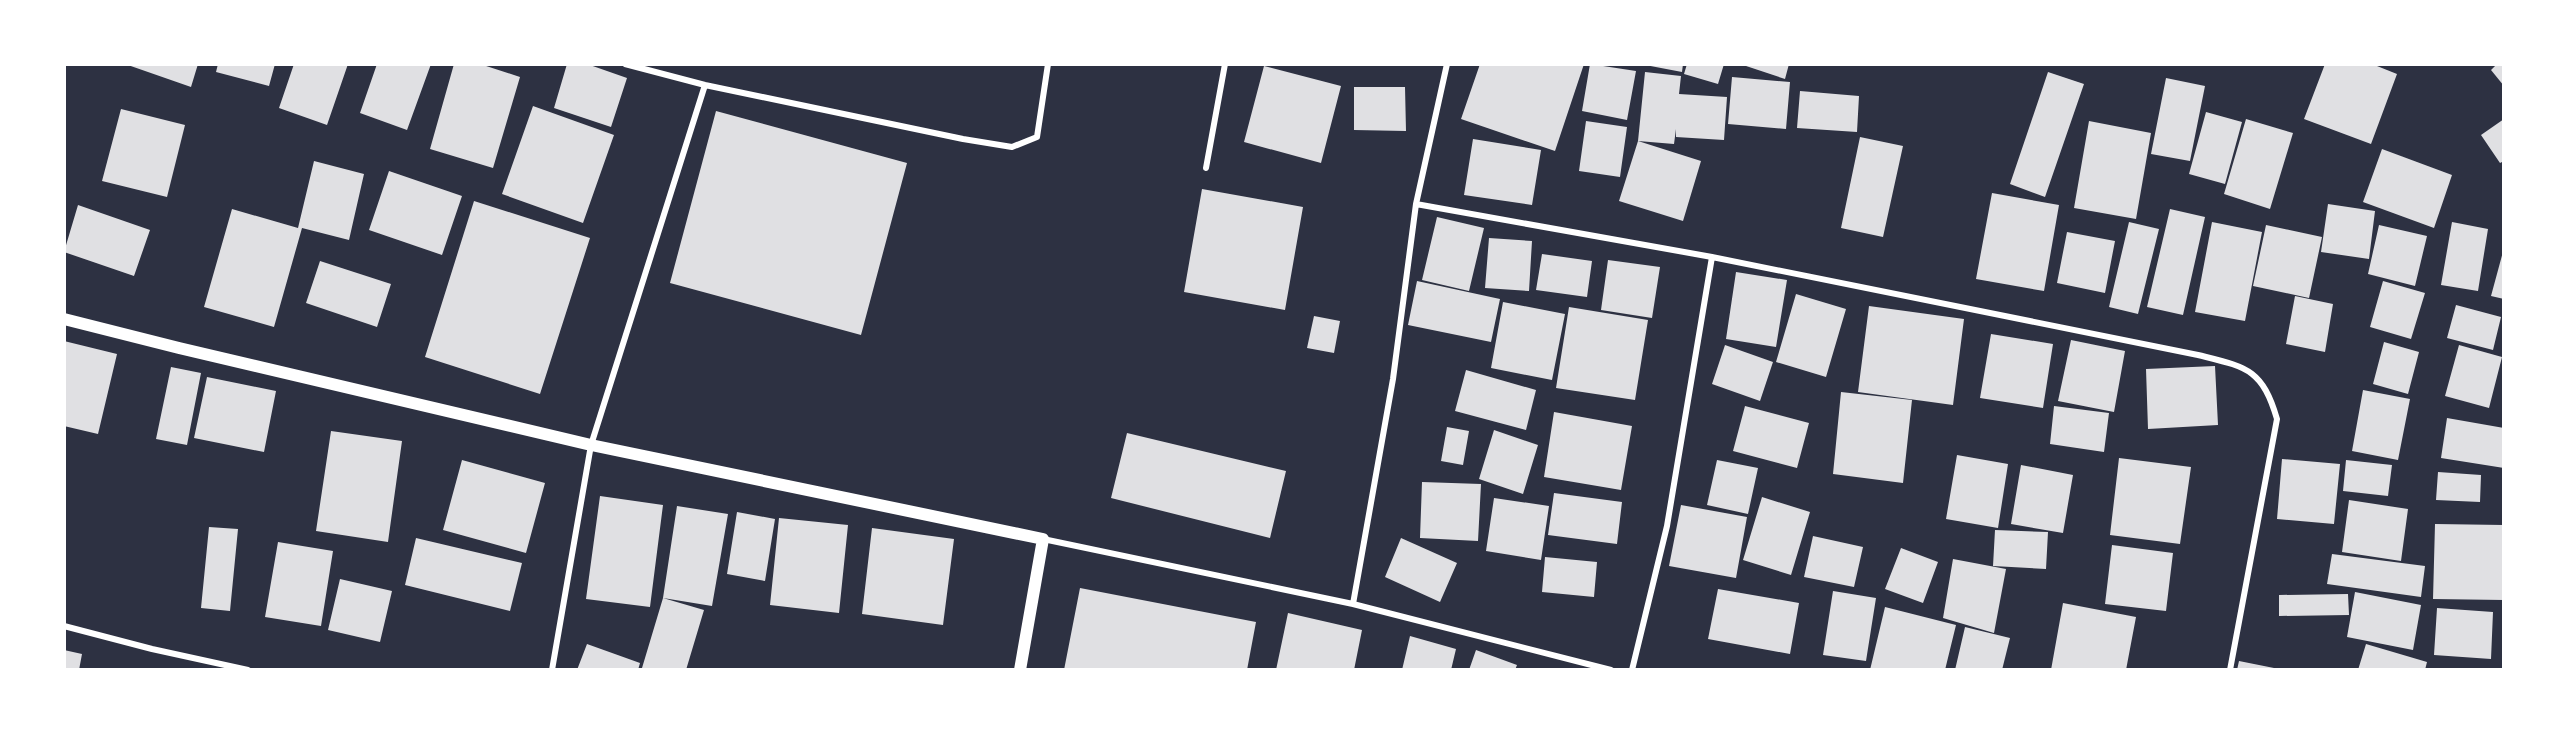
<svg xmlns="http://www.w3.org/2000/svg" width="2568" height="734" font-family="'Open Sans',sans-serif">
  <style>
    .building { fill: #e0e0e3 }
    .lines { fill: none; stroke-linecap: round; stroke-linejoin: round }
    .minor { stroke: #fff; stroke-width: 6 }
    .secondary { stroke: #fff; stroke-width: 12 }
  </style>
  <rect width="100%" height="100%" fill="#2d3142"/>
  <path class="building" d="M125 64H198L191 87Z
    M218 64H275L269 86 216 72Z
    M294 64H348L327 125 279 108Z
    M377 64H431L407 130 360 113Z
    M454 64H480L520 77 493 168 430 149Z
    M567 64H587L627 78 611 127 554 108Z
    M1480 64H1584L1555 151 1461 119Z
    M1590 64 1636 71 1627 120 1582 111Z
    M1640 64H1683L1682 72Z
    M1687 64H1724L1718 84 1684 74Z
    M1740 64H1789L1785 79Z
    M2325 64H2372L2397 74 2371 144 2304 119Z
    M2497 64H2504V86L2491 70Z
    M1264 66 1341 86 1321 163 1244 142Z
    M1645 72 1681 76 1679 94 1727 97 1724 140 1676 137V129L1674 144 1638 141Z
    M2048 72 2084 84 2045 197 2010 184Z
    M1732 77 1790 82 1786 129 1728 124Z
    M2166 78 2205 86 2190 161 2151 154Z
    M1354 87H1405L1406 131 1354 130Z
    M1800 91 1859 96 1857 132 1797 128Z
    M533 106 614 135 583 223 502 194Z
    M121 109 185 125 167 197 102 181Z
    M716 111 907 163 861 335 670 283Z
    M2206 112 2242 122 2225 184 2189 174Z
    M2246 119 2293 133 2270 209 2224 194Z
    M2504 119V161L2500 163 2481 135Z
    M1586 121 1627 127 1620 177 1579 171Z
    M2089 121 2151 133 2136 219 2074 208Z
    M1860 137 1903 146 1883 237 1841 228Z
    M1473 139 1541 150 1532 205 1464 195Z
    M1638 141 1701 161 1683 221 1619 201Z
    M2382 149 2452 175 2434 228 2363 202Z
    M314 161 364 174 349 240 302 228 274 327 204 307 232 209 298 228Z
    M389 171 462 196 442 255 369 230Z
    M1202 189 1303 207 1285 310 1184 292Z
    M1992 193 2059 205 2044 291 1976 279Z
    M474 201 590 238 540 394 425 357Z
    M2328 204 2375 211 2369 259 2321 252Z
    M78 205 150 230 134 276 64 252Z
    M2170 209 2205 217 2183 315 2147 307Z
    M1437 217 1484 228 1469 291 1422 280Z
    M2129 222 2159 229 2138 314 2109 307Z
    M2212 222 2262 232 2245 321 2195 312Z
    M2452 222 2488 229 2478 291 2441 285Z
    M2266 225 2322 237 2309 298 2253 286Z
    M2379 225 2427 236 2415 286 2368 274Z
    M2067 232 2115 241 2105 293 2057 283Z
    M1489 238 1532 241 1529 291 1485 288Z
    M2504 248V299L2491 296Z
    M1542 254 1592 261 1587 297 1536 290Z
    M1608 260 1660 267 1652 318 1601 310Z
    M320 261 391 284 377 327 306 303Z
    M1736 272 1787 280 1776 347 1726 339Z
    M1417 281 1500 299 1491 342 1408 325Z
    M2383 281 2425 293 2411 339 2370 327Z
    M1796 294 1846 309 1826 377 1776 362Z
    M2295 296 2333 304 2325 352 2286 344Z
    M1503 302 1565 314 1552 380 1491 368Z
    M2456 305 2501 317 2493 350 2447 338Z
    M1869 306 1964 319 1953 405 1858 392Z
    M1569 307 1648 320 1635 400 1556 388Z
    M1314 316 1340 321 1334 353 1307 348Z
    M1991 334 2053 344 2043 408 1980 398Z
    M2071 340 2125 351 2114 412 2058 401Z
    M64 341 117 354 98 434 64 426Z
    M2384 342 2419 352 2408 394 2373 384Z
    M1725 345 1773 362 1760 401 1712 384Z
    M2459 345 2502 357 2489 408 2445 396Z
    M2215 366 2218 425 2148 429 2146 369Z
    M171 367 201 373 187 445 156 439Z
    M1466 370 1536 390 1526 430 1455 411Z
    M207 377 276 391 264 452 194 438Z
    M2363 390 2410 399 2398 460 2352 451Z
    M1841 392 1912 400 1903 483 1833 474Z
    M1745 406 1809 423 1797 468 1733 451Z
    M2054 406 2109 413 2104 452 2050 444Z
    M1554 412 1632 426 1621 490 1544 477Z
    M2447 418 2504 428V468L2441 458Z
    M1447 427 1469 431 1463 465 1441 461Z
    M1494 430 1538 445 1523 494 1479 479Z
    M331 431 402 441 388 542 316 531Z
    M1127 433 1286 471 1270 538 1111 498Z
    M1957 455 2008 464 1998 528 1946 519Z
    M2119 458 2191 467 2180 544 2110 535Z
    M2282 459 2340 464 2334 524 2277 519Z
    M462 460 545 483 526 553 443 530Z
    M1717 460 1758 468 1748 514 1707 505Z
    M2346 460 2392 465 2388 496 2343 491Z
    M2021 465 2073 475 2063 533 2011 524Z
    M2438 472 2481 475 2480 502 2436 500Z
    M1422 482 1481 484 1478 541 1420 538Z
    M1554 493 1622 502 1617 544 1548 535Z
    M600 496 663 505 650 607 586 599Z
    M1762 497 1810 512 1791 575 1743 560Z
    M1494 498 1549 506 1541 560 1486 551Z
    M2349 500 2408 509 2401 561 2342 552Z
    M1681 505 1747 517 1736 578 1669 566Z
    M677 506 728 514 712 606 663 598Z
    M737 512 775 519 765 581 727 574Z
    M779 518 848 525 839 613 770 605Z
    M2435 524 2504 525V600L2433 599Z
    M209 527 238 529 230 611 201 608Z
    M872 528 954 539 943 625 862 614Z
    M1995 530 2048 532 2046 569 1993 566Z
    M1813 536 1863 547 1854 587 1804 577Z
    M416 538 522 563 510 611 405 585Z
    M1401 538 1457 563 1440 602 1385 577Z
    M278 542 333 551 321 626 265 617Z
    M2112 545 2173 553 2166 611 2105 604Z
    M1901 548 1938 562 1923 603 1885 589Z
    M2332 554 2425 566 2421 597 2327 584Z
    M1545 557 1597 562 1594 597 1542 592Z
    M1953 559 2006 569 1994 633 1943 618Z
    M340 579 392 591 380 642 328 630Z
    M1080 588 1256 622 1247 670H1064Z
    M1718 589 1799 603 1790 654 1708 639Z
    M1833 591 1876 598 1866 661 1823 655Z
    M2355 592 2421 605 2413 650 2347 637Z
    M2348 594 2349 615 2279 616V595Z
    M663 598 704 610 686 670 642 668Z
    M2063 603 2136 617 2126 670H2051Z
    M1885 607 1956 625 1945 670H1870Z
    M2437 608 2493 612 2491 659 2434 655Z
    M1288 613 1362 630 1354 670H1276Z
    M1965 627 2010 638 2002 670H1955Z
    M1410 636 1456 649 1451 670H1402Z
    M587 644 640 663 638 670H577Z
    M2366 644 2427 662 2425 670H2358Z
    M64 650 82 654 79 670H64Z
    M1476 650 1517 665 1515 670H1469Z
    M2239 661 2274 668V670H2237Z"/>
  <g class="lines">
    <path class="minor" d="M625 64 705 85 963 139 1012 147 1037 137 1048 64
      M1206 168 1225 64
      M1416 204 1447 64
      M1043 539 1353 604 1611 670
      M1353 604 1393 379 1416 204 1712 257 2198 355C2246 367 2262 368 2277 419L2230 670
      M64 626 152 649 248 670
      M552 670 591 445 705 85
      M1632 670 1667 526 1712 257"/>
    <path class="secondary" d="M64 319 179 348 591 445 1043 539 1020 670"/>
  </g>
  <rect width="2568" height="734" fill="none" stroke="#ffffff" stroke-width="132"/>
</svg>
